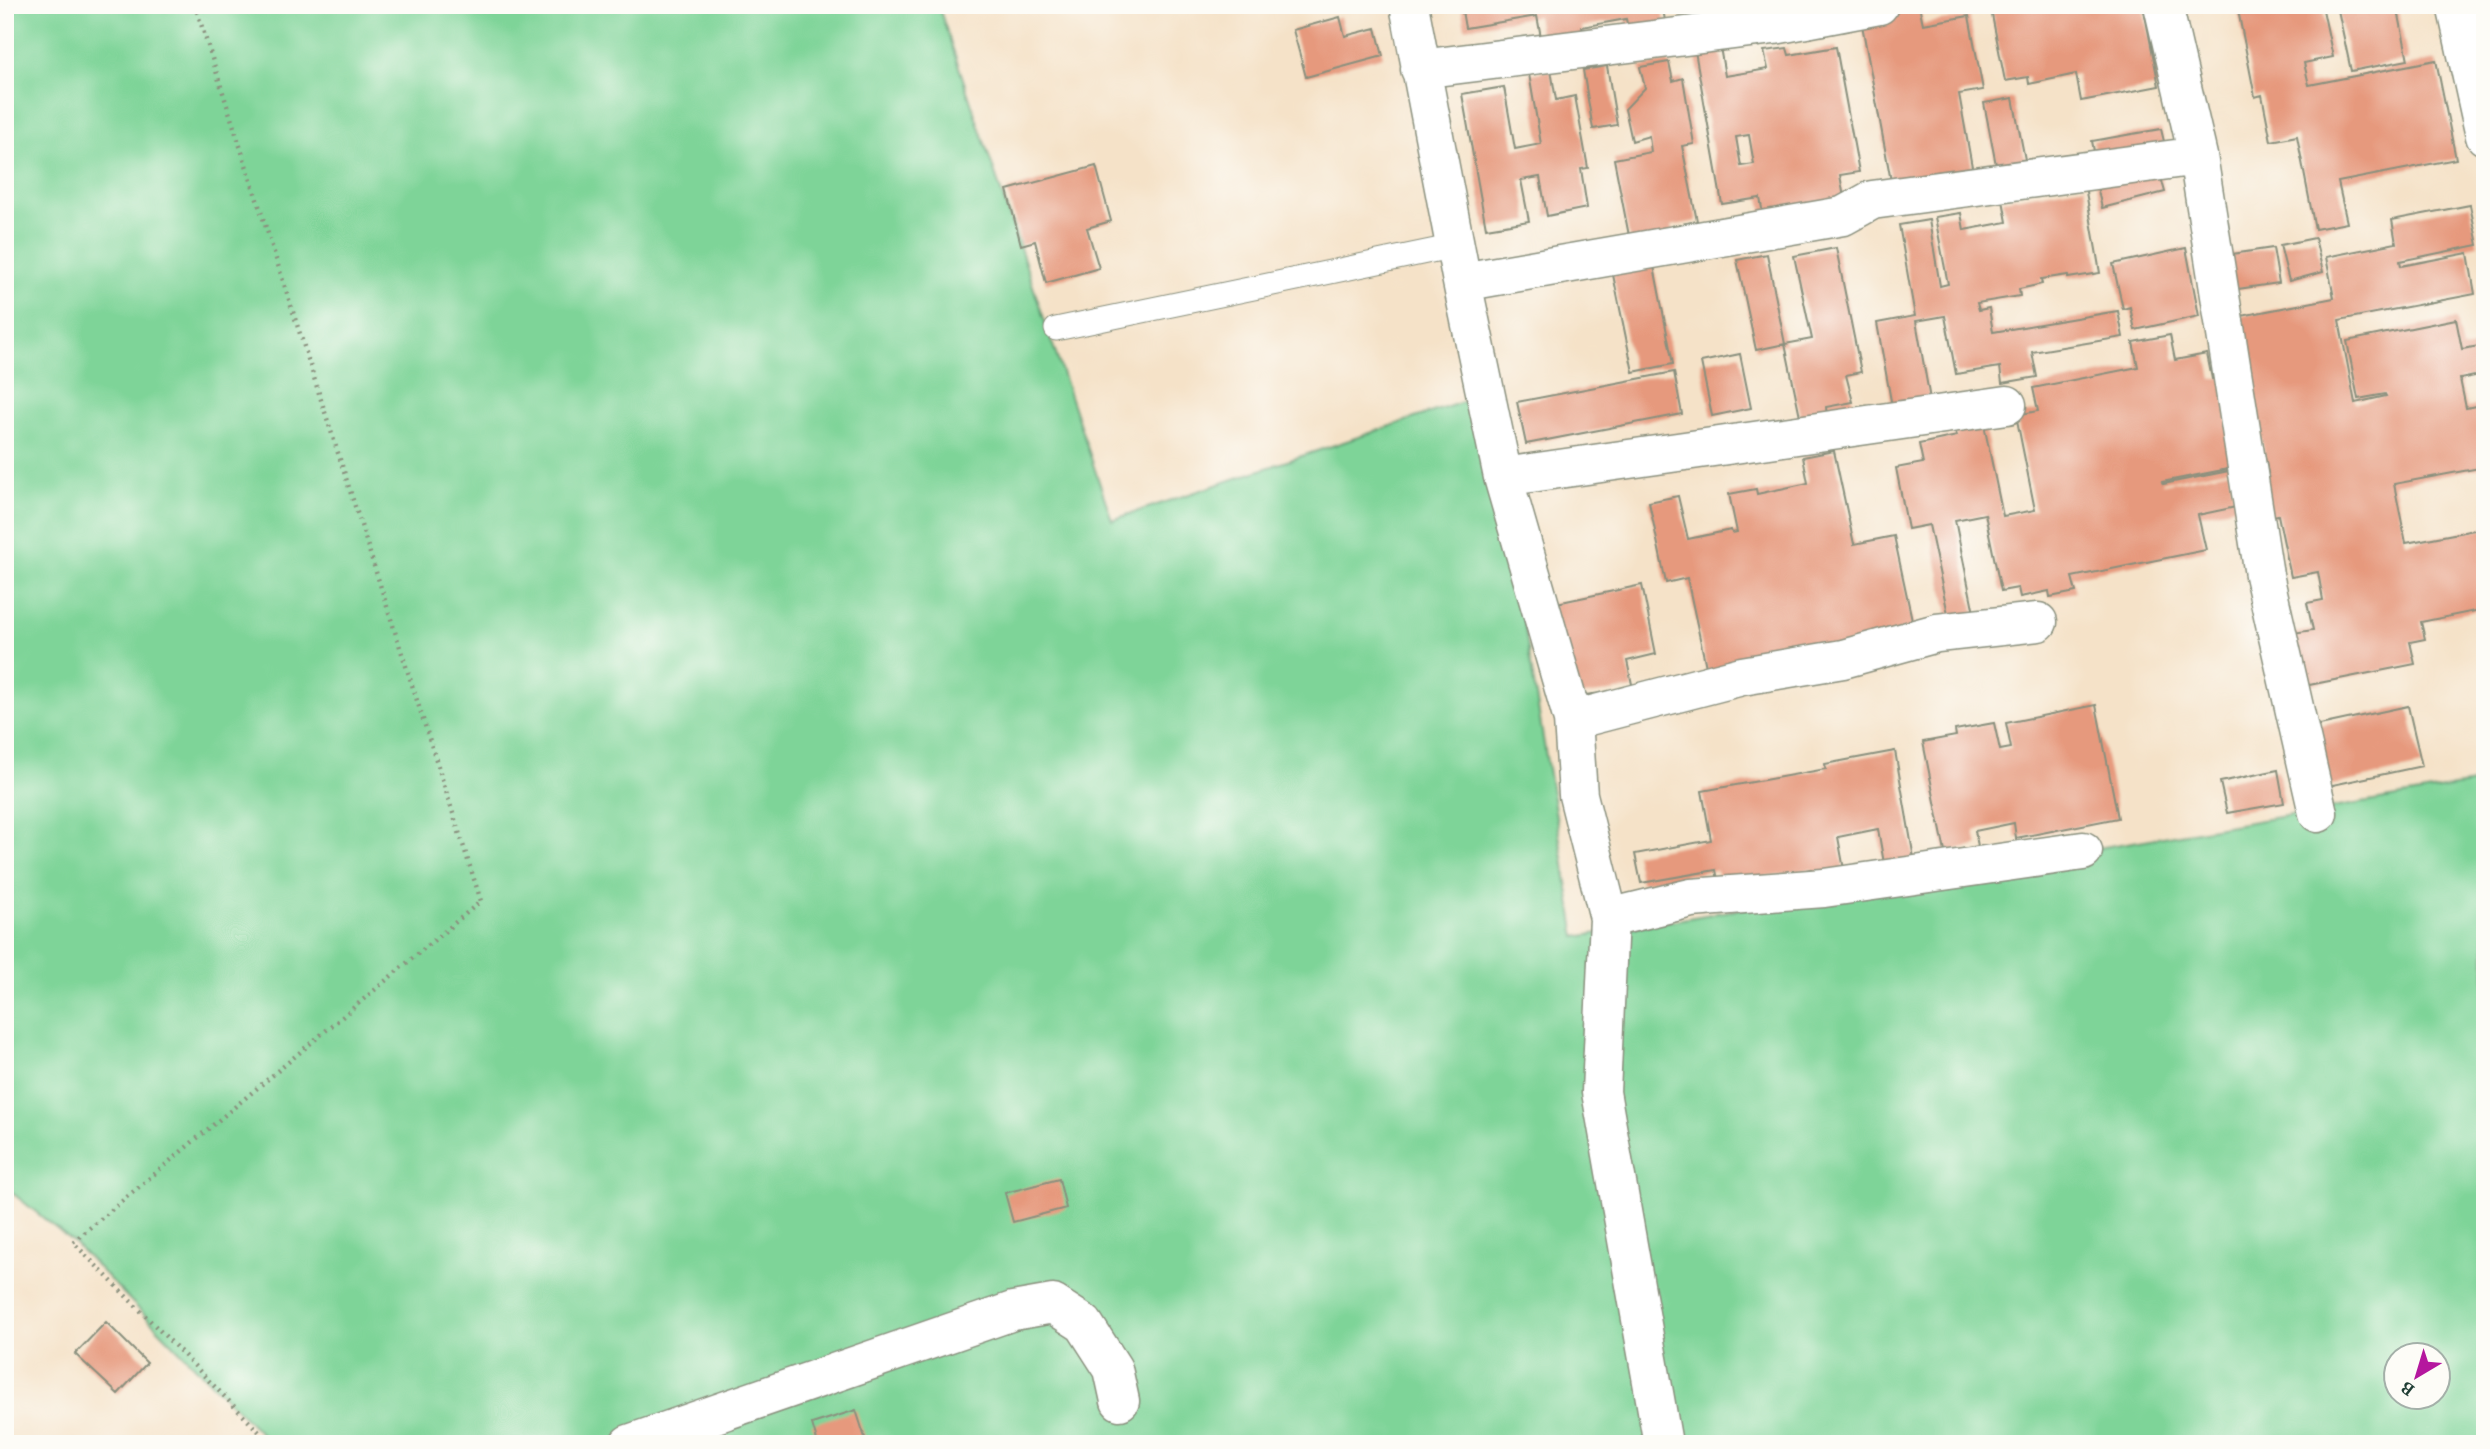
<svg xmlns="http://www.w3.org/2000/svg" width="2490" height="1449" font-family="'Gentium Book Plus',serif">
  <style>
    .green { fill: #7ed498; stroke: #4e8866; stroke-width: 2; fill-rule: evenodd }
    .building { fill: #e6997d; fill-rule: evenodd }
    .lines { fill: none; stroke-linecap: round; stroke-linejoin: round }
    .service-casing { stroke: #8a907e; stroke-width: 25 }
    .minor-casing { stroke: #8a907e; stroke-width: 41 }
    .path { stroke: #8a907e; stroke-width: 4.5; stroke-dasharray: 2 5; stroke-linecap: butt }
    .service { stroke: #fff; stroke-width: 23 }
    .minor { stroke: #fff; stroke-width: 38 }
  </style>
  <rect width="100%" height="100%" fill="#fdfcf7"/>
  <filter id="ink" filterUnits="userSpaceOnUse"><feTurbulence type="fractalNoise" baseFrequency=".0143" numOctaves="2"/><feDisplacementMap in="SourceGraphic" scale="14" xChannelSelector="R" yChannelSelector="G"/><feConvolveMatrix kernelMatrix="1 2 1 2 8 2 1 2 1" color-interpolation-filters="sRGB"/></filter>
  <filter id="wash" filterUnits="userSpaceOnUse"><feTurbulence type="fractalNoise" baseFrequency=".00686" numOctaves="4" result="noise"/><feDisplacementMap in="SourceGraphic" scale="28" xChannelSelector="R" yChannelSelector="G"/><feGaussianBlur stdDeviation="1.57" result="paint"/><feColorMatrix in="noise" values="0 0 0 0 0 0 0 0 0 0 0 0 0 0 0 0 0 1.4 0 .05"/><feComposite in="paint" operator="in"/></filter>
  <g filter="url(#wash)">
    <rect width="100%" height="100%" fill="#f5e2c8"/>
    <path class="green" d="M5 5H938L1112 520 1486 394 1576 937 2485 782V1444H271L73 1242 5 1187ZM2396 1354H2438V1396H2396Z"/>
    <g id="blocks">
      <path class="building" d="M1461 5H1662L1667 30 1630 37 1626 19 1582 27 1585 46 1544 53 1537 16 1465 28Z
        M1707 5H1828L1711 30Z
        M1911 5H1919L1923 24 1969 16 1983 90 1959 94 1974 178 1893 192 1860 14Z
        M1990 5H2143L2159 86 2081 101 2076 74 2029 84 2028 77 2005 81Z
        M2237 5H2322L2333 57 2304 63 2309 85 2436 60 2456 159 2338 182 2347 223 2315 229 2297 136 2271 141 2262 95 2255 97Z
        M2364 5H2397L2408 60 2351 71 2338 10Z
        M1340 17 1345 36 1376 28 1383 56 1306 77 1293 30Z
        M1720 47 1725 76 1768 69 1764 51 1787 48 1789 55 1836 47 1859 172 1840 175 1844 198 1763 214 1760 198 1722 204 1695 51ZM1749 135 1754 164 1741 166 1736 137Z
        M1669 62 1673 81 1683 78 1694 144 1682 146 1697 221 1672 226 1674 238 1631 246 1614 159 1651 152 1649 136 1632 141 1625 109 1645 88 1640 67Z
        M1607 66 1617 125 1593 129 1583 70Z
        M1551 70 1556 100 1575 96 1588 168 1581 169 1587 208 1547 216 1540 177 1521 180 1529 221 1486 228 1462 94 1504 87 1515 149 1541 144 1529 74Z
        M2013 98 2027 170 1998 175 1984 103Z
        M2161 129 2167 154 2097 166 2092 141Z
        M2157 163 2165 192 2102 208 2095 178Z
        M1096 166 1111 221 1087 228 1099 268 1046 283 1035 241 1021 245 1007 190Z
        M2085 186 2100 273 2068 278V275L2041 279 2042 284 2019 289 2020 296 1977 303 1979 310 1989 308 1993 332 2118 311 2123 337 2032 352 2037 377 2002 383 2000 367 1956 374 1945 316 1916 321 1931 405 1893 412 1877 323 1915 316 1899 225 1929 220 1940 286 1948 284 1935 217 1961 213 1964 230 2007 222 2003 200Z
        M2470 205 2478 245 2400 261 2401 266 2468 253 2475 294 2339 320 2355 403 2386 396 2385 394 2358 399 2347 341 2456 319 2462 349 2485 345V374L2460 379 2466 408 2485 404V467L2394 484 2406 543 2485 528V609L2421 622 2425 639 2410 642 2415 664 2304 686 2293 633 2313 630 2307 603 2323 600 2318 572 2291 577 2278 515 2269 517 2260 475 2268 473 2244 350 2231 318 2334 298 2326 257 2396 243 2392 220Z
        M2315 238 2323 272 2289 281 2280 245Z
        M1836 248 1861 372 1846 375 1853 402 1826 407 1827 416 1801 421 1785 344 1812 339 1794 256Z
        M2186 248 2199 316 2135 330 2130 307 2123 309 2113 264Z
        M2273 248 2279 283 2224 291 2218 256Z
        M1767 254 1785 344 1756 350 1737 260Z
        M1652 256 1673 364 1633 372 1611 265Z
        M2170 335 2175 360 2207 354 2212 379 2223 377 2233 468 2162 482 2163 484 2229 471 2236 507 2198 515 2206 550 2072 577 2076 592 2050 597 2049 591 2020 597 2018 588 2001 591 1985 514 1955 520 1975 618 1950 623 1929 525 1908 529 1896 468 1923 463 1919 444 1957 436 1954 426 1983 420 2003 516 2035 510 2016 415 2038 411 2033 388 2138 367 2133 342Z
        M1740 354 1751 408 1712 416 1701 362Z
        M1674 372 1682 414 1526 444 1517 402Z
        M1834 451 1854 544 1894 536 1914 629 1708 676 1687 578 1666 583 1649 502 1678 496 1688 539 1731 530 1732 533 1737 532 1729 494 1756 489 1757 494 1808 483 1803 457Z
        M1642 585 1656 654 1627 661 1633 689 1577 696 1552 604Z
        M2096 705 2118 818 2016 838 2014 823 1975 831 1978 846 1945 852 1923 742 1956 736 1955 730 1994 723 2000 750 2011 748 2006 723Z
        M2408 706 2422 766 2328 786 2315 726Z
        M1895 751 1915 864 1885 869 1878 829 1838 837 1845 875 1814 881 1812 869 1752 879 1720 890 1716 870 1641 883 1635 854 1711 840 1702 791 1826 769 1825 764Z
        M2278 770 2284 803 2227 813 2220 782Z
        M1059 1179 1066 1208 1013 1222 1005 1193Z
        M106 1322 147 1363 118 1394 75 1354Z
        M856 1410 867 1444H818L812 1424Z"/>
    </g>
  </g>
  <g filter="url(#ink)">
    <use href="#blocks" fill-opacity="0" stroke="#8a907e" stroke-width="2"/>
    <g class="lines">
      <g class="service-casing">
        <path id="service" d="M1056 329 1455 246"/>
      </g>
      <g class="minor-casing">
        <path id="minor" d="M1409 5 1462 282 1503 477 1573 720 1578 795 1609 918 1601 1092 1663 1444
          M2163 5 2198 156 2264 575 2318 813
          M2456 5 2485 136
          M1420 69 1774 25 1879 5
          M1462 282 1843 216 1872 200 2198 156
          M1503 477 2007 405
          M1573 720 1742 676 1843 659 1937 633 2038 622
          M1609 918 1691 898 1824 888 2083 851
          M629 1444 1013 1311 1053 1304 1084 1324 1113 1369 1120 1401"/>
      </g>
      <path class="path" d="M195 5 481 901 73 1242 271 1444"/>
      <use href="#service" class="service"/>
      <use href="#minor" class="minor"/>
    </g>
  </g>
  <rect width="2490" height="1449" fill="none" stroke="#fdfcf7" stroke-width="28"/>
  <g transform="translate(2417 1376) rotate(218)"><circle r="33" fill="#fdfcf7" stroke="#a4b0a9" stroke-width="2"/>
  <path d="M0-5L12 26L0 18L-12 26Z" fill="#b5179e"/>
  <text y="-10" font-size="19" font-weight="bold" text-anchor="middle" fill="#1f3d34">B</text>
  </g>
</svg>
